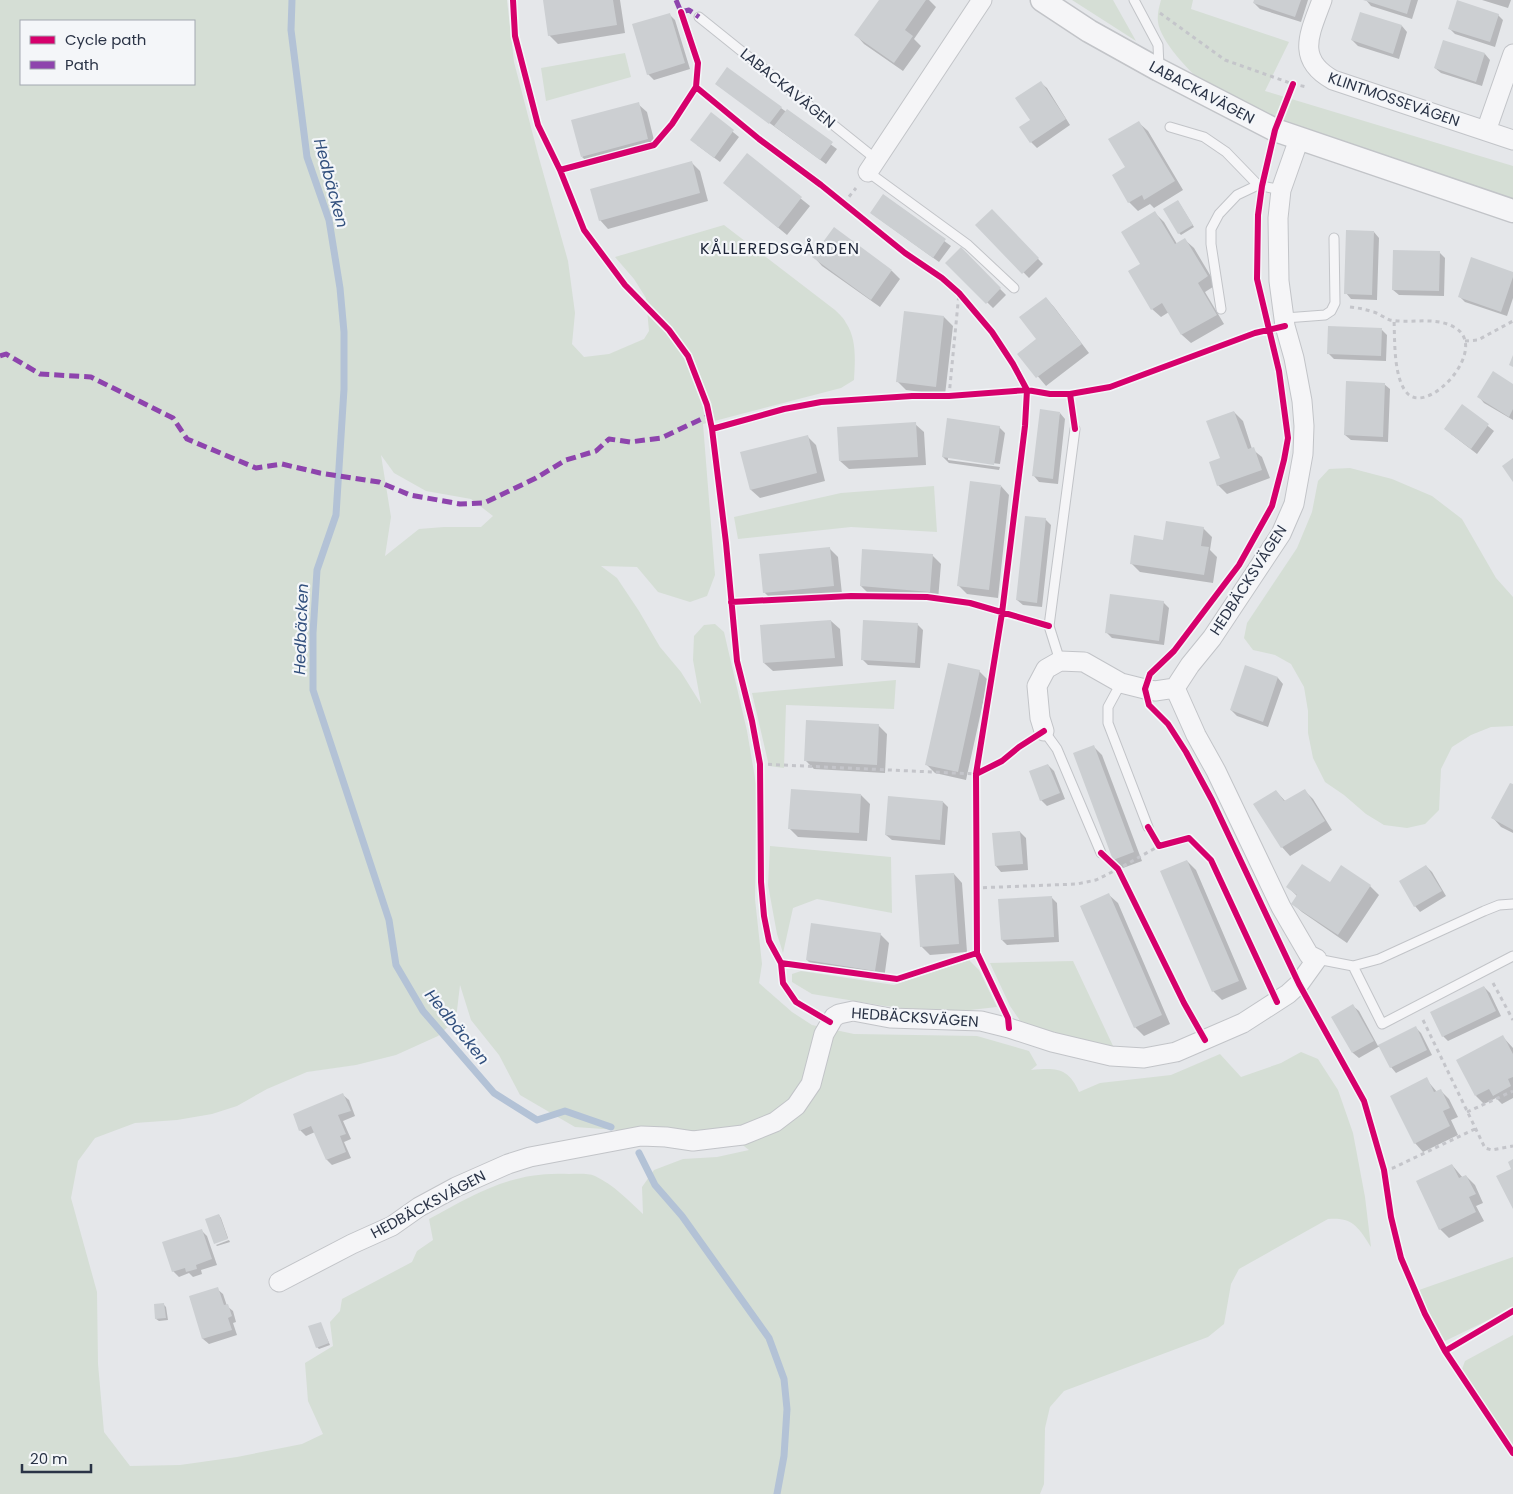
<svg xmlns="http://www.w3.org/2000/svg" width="1513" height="1494" font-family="Poppins,sans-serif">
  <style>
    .green { fill: #d5ded5; fill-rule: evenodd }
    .shadow { fill: #0003 }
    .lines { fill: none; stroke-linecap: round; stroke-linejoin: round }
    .stream { stroke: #b3c2d6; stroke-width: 7 }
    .building { fill: #cccfd2 }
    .service-casing { stroke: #c2c4c8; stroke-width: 11 }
    .minor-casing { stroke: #c2c4c8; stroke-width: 21 }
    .tertiary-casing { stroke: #c2c4c8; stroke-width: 25 }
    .path { stroke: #c4c5ca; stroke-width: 3; stroke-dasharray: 4 4; stroke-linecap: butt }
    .service { stroke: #f5f5f7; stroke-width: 9 }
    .minor { stroke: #f5f5f7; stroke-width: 19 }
    .tertiary { stroke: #f5f5f7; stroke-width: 22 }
    .quiet { stroke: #8e44ad; stroke-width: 5; stroke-dasharray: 10 5; stroke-linecap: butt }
    .cycleway-casing { stroke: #f4f6f9; stroke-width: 9 }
    .cycleway { stroke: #d6006c; stroke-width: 6 }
    .labels { text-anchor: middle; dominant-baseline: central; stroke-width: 4.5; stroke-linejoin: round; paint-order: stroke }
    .street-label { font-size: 15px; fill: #2a3346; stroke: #f4f6f9 }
    .water-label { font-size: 16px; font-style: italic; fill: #314f7d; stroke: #f4f6f9 }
    .neighbourhood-label { font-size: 16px; letter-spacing: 1px; fill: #1c2437; stroke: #f4f6f9 }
  </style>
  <rect width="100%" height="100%" fill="#e5e7ea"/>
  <path class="green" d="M0 0H507L514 62 539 158 568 261 575 313 572 344 584 357 609 354 644 339 649 331 646 298 634 279 615 257 724 225 835 310C839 314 844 318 846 323 857 339 855 361 854 380L841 388 703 424 715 575 707 596 690 602 658 592 637 567 601 566 617 578 639 611 660 647 681 672 701 704 693 660 694 636 704 625 715 624 724 632 747 731 756 784 755 899 762 964 759 983 792 1012 812 1025 854 1034 977 1036 1029 1051 1037 1065 1031 1070C1056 1068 1068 1067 1079 1092L1100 1083 1171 1075 1220 1054 1241 1077 1281 1063 1301 1052 1318 1059 1338 1090 1353 1133 1365 1197 1371 1247C1358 1227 1353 1217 1328 1219L1239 1269 1231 1284 1224 1324 1208 1337 1064 1391 1050 1407 1045 1428 1044 1484 1040 1494H0ZM21 21H194V84H21ZM381 455 394 473 426 491 471 499 493 516 481 527H444L419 529 385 556 391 517ZM460 985 471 1020 499 1055 520 1095 575 1127 647 1132 727 1133 749 1150 717 1157 683 1159 654 1170 642 1187 643 1214C628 1200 614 1185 595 1176 588 1173 577 1174 569 1174 512 1171 477 1193 429 1219L433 1240 417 1251 412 1262 342 1299 340 1311 330 1322 333 1346 305 1363 308 1401 323 1434 302 1444 237 1457 180 1465 130 1466 104 1432 98 1364 97 1292 71 1198 78 1161 95 1138 135 1123 177 1120 212 1114 237 1106 267 1089 307 1072 356 1065 396 1055 438 1036 456 1019Z
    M1072 0H1113L1136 41Z
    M1161 0H1193L1191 9 1289 42 1265 91 1513 166V207C1439 181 1364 157 1292 126 1262 113 1231 101 1203 82 1189 72 1160 40 1158 22 1157 15 1159 7 1161 0Z
    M625 53 631 77 546 101 541 68Z
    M1350 468 1392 479 1432 496 1462 519 1496 578 1513 597V726L1491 727 1471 735 1452 747 1441 769 1439 810 1425 824 1407 828 1384 825 1366 814 1344 795 1325 782 1313 758 1308 733V711L1304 687 1291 664 1275 655 1253 650 1244 638 1247 623 1297 548 1312 512 1318 481 1329 469Z
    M934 486 937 532 851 527 738 539 734 517 841 493Z
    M896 680 894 709 786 705 784 768 769 766 752 693Z
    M770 846 891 857 892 913 817 899 793 908 783 953 777 934 768 885Z
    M969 960 979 970 997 1007 944 1013 885 1006 812 994 792 982V974L801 971 894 985Z
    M1073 961 1114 1048 1087 1045 1021 1022 1010 1006 990 963Z
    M1513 1257V1308L1441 1343 1419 1290Z
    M1513 1335V1450L1468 1386 1461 1372 1465 1361Z"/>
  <path class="shadow" d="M544 0H620L625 33 558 44 549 35Z
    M880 0H929L936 7 914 39 921 46 903 71 864 44 856 35Z
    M1255 0H1308L1301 22 1260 9 1254 3Z
    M1366 0H1418L1412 19 1371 6Z
    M1482 0H1511L1508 8Z
    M669 14 675 20 690 69 654 80 648 74Z
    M1498 15 1503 20 1495 47 1455 34 1449 28Z
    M1402 26 1407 32 1399 59 1358 46 1352 40Z
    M1485 54 1490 60 1482 86 1441 73 1435 68Z
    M1041 83 1047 88 1070 125 1037 148 1031 142V120Z
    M716 84 781 108 837 149 826 164Z
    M638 104 647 112 656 148 591 165 582 157Z
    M711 114 739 137 720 162 697 145Z
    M1139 123 1148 131 1183 190 1154 208 1150 204 1138 211 1129 202 1127 168Z
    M747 155 810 206 787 235 724 183Z
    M691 162 700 171 708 201 608 229 600 220Z
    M883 196 951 246 939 262 871 213Z
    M1178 201 1194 227 1181 235 1179 233Z
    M992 211 1043 264 1029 278 977 225Z
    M1155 213 1164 222 1177 244 1185 240 1194 248 1216 285 1205 292 1224 324 1191 343 1182 335 1169 312 1161 317 1152 309 1142 265Z
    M1374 232 1379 238 1377 300 1351 299 1346 293Z
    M961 249 1006 295 993 308 947 263Z
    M1439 252 1445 258 1444 296 1399 295 1393 290Z
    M814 257 892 271 900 279 880 307 822 266Z
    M1513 273V298L1507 316 1465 302 1459 296Z
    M1046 298 1054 307 1089 353 1046 386 1019 354 1037 340Z
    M906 313 944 317 953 326 945 395 906 390 898 382Z
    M1382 330 1387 335 1386 361 1334 359 1328 353Z
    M1384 384 1390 389 1388 442 1351 440 1345 435Z
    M1513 385V420L1484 403 1479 397Z
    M1462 405 1494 431 1477 454 1451 434Z
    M1234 412 1243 421 1252 449 1262 457 1270 478 1227 494 1218 485 1221 459Z
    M1060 413 1065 419 1058 484 1039 482 1034 476Z
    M915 424 924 432 926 465 849 469 840 461Z
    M999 427 1005 433 1000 464 948 457V460L1000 467 999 470 949 463 943 457Z
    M807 436 816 445 825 481 760 498 751 490 742 453Z
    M1001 486 1009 495 998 598 967 594 959 586Z
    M1045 519 1051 525 1042 607 1023 605 1017 600Z
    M1203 528 1212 537 1210 550 1217 557 1213 583 1140 572 1131 563 1164 541Z
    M830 549 838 557 842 594 773 601 764 592Z
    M932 555 941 564 938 600 870 595 861 586Z
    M1163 602 1169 608 1164 645 1112 638 1107 633Z
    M831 621 840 629 843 666 773 671 764 663Z
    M917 624 923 630 920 668 868 665 862 659Z
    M1246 667 1278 678 1283 684 1268 727 1237 716 1231 710Z
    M979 671 988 680 966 780 935 773 927 765Z
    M878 725 887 734 885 773 814 769 805 760Z
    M1093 746 1102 755 1142 861 1123 868 1114 859Z
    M1048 765 1054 771 1065 799 1047 806 1041 800Z
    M1513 786V833L1501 827 1493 818Z
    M1304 790 1313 799 1332 830 1290 856 1282 847 1276 791 1286 802Z
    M861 795 870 804 867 841 798 837 789 828Z
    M943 802 948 807 945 845 892 840 886 835Z
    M1020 832 1026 838 1028 870 1001 872 996 866Z
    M1187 861 1196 870 1247 989 1222 1000 1213 991Z
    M1426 866 1432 872 1446 896 1420 912 1415 906Z
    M1342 867 1370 886 1379 895 1347 943 1302 912 1293 904 1298 897 1288 887 1330 884Z
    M954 874 962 883 967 952 930 955 921 946Z
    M1109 895 1118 903 1170 1024 1144 1036 1135 1027Z
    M1052 898 1057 903 1059 942 1007 945 1002 940Z
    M880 934 889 943 884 979 816 969 807 960Z
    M1484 987 1490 993 1501 1016 1448 1041 1443 1036Z
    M1353 1006 1359 1011 1378 1046 1416 1028 1421 1033 1432 1055 1396 1073 1391 1067 1380 1046 1359 1058 1353 1053 1333 1017Z
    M1503 1037 1513 1048V1098L1502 1104 1496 1098 1484 1104 1476 1096Z
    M1426 1079 1437 1092 1440 1090 1449 1099 1458 1117 1451 1120 1458 1135 1423 1152 1415 1143Z
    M343 1095 349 1100 355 1116 343 1121 351 1139 344 1142 351 1158 332 1165 327 1160 315 1132 306 1136 300 1130Z
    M1452 1165 1463 1178 1466 1176 1475 1185 1483 1203 1476 1206 1484 1221 1449 1238 1440 1229 1417 1182Z
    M219 1215 221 1218 228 1238 214 1243Z
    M201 1230 207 1236 217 1265 201 1270 202 1274 193 1277 189 1273 179 1277 173 1271Z
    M229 1240 230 1242 217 1246 216 1245Z
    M217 1289 223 1294 227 1306 233 1311 236 1322 233 1323 237 1335 209 1344 203 1339 190 1297Z
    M164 1305 166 1307 168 1320 159 1321 156 1319Z
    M320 1323 330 1345 319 1349 317 1347Z"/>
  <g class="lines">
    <path class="stream" d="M292 0 291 30 307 157 329 220 340 288 344 332V389L336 515 317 570 313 633V690L389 920 396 965 423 1011 494 1093 537 1120 565 1111 611 1127
      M639 1153 655 1185 682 1216 769 1338 784 1379 787 1409 784 1456 777 1494"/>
  </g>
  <path class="building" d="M543 0H613L617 25 548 36Z
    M879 0H926L905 30 913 36 894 63 854 35Z
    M1254 0H1301L1295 17 1253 3Z
    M1363 0H1411L1407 14Z
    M1457 0 1499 14 1490 42 1448 29Z
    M1360 12 1402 25 1393 54 1351 40Z
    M670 13 685 63 647 75 632 24Z
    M1443 40 1485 53 1476 82 1434 68Z
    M727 67 782 107 769 124 715 84Z
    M1041 81 1066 119 1030 143 1019 127 1030 120 1015 98Z
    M639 102 648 139 581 157 571 120Z
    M787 109 833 142 820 160 774 126Z
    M711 112 734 130 714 158 690 140Z
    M1139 121 1175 181 1144 200 1142 195 1128 203 1112 175 1125 167 1108 139Z
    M747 153 802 197 778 228 723 183Z
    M692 161 700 193 599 221 590 189Z
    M883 194 946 239 933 258 870 213Z
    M1178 200 1193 225 1178 234 1163 209Z
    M992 209 1039 258 1022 274 975 225Z
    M1155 211 1175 244 1185 238 1208 276 1198 283 1217 315 1181 335 1162 303 1151 310 1128 271 1140 264 1121 232Z
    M834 227 892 270 871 300 812 257Z
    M1346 230 1374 231 1372 295 1344 294Z
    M961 247 1001 288 986 304 945 263Z
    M1393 250 1440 251 1439 291 1392 290Z
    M1471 257 1513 272V277L1501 312 1458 297Z
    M1046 297 1082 344 1036 378 1017 354 1036 339 1019 317Z
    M904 311 944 316 936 387 896 382Z
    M1328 326 1382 328 1381 356 1327 354Z
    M1513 355V367L1509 365Z
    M1493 371 1513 384V409L1509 417 1477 397Z
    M1346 381 1385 383 1383 437 1344 435Z
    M1462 404 1489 424 1471 449 1444 429Z
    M1040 409 1060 412 1053 479 1032 476Z
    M1234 411 1248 449 1254 447 1262 470 1217 486 1209 462 1220 458 1206 421Z
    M947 418 1000 426 994 465 942 457Z
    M916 422 918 457 839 461 837 427Z
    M808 435 817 473 750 490 740 452Z
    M1513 458V482L1502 466Z
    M970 481 1001 485 989 590 957 586Z
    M1025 516 1046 518 1037 603 1016 600Z
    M1166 521 1204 527 1201 546 1209 547 1204 575 1130 564 1134 535 1163 540Z
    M830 547 834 586 763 593 759 554Z
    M862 549 933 554 930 592 860 586Z
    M1110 594 1164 601 1159 641 1105 633Z
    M831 620 835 658 763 663 760 625Z
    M863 620 918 623 915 663 861 660Z
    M948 663 980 670 958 772 925 765Z
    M1245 665 1278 677 1263 722 1230 710Z
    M806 720 879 724 877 765 804 761Z
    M1094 745 1134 852 1113 860 1073 753Z
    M1048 764 1060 793 1040 801 1029 771Z
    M1510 783 1513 784V830L1491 818Z
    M791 789 861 794 859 833 788 829Z
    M1305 789 1325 821 1281 848 1253 804 1276 790 1284 801Z
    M888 796 943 801 940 840 885 835Z
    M1020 831 1023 864 995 866 992 833Z
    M1187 860 1239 981 1212 992 1160 871Z
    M1302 864 1330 882 1341 865 1371 885 1338 935 1291 904 1297 895 1286 887Z
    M1426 865 1442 891 1414 907 1399 881Z
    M954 873 959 944 920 947 915 875Z
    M1109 893 1162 1015 1134 1028 1080 906Z
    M1052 896 1054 937 1001 940 998 899Z
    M811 923 881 933 875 971 806 960Z
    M1484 986 1496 1011 1442 1037 1430 1012Z
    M1353 1004 1374 1041 1352 1053 1331 1017Z
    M1416 1026 1427 1050 1390 1068 1378 1045Z
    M1503 1035 1513 1054V1077L1508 1079 1511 1086 1493 1096 1489 1089 1475 1096 1456 1060Z
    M1427 1077 1434 1092 1441 1089 1450 1108 1443 1111 1450 1126 1414 1144 1390 1096Z
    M343 1093 351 1111 338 1115 346 1134 340 1136 346 1152 326 1160 311 1126 299 1131 293 1114Z
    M1513 1159V1209L1496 1176 1511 1169 1508 1162Z
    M1452 1164 1459 1178 1466 1175 1476 1194 1469 1197 1476 1212 1439 1230 1416 1181Z
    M219 1214 228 1239 214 1244 205 1219Z
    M202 1229 212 1259 196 1265 197 1269 186 1272 185 1268 172 1272 162 1242Z
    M218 1287 224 1305 228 1304 232 1316 228 1318 232 1330 202 1339 189 1296Z
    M164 1303 166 1318 155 1319 154 1304Z
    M321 1322 329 1343 316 1348 308 1326Z"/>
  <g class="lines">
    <g class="service-casing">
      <path id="service" d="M1134 0 1158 45 1159 67
        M699 17 877 160
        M1170 127 1204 137 1226 152 1258 185
        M868 172 968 245 1014 288
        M1221 309 1211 244V229L1219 214 1237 195 1258 185 1281 190
        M1285 318 1325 315 1331 311 1335 303 1334 238
        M1060 661 1049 626 1075 429
        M1121 683 1108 707V723L1148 827
        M1044 731 1057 749 1101 853
        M1317 959 1353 966 1379 959 1484 911 1499 905 1513 904
        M1353 966 1382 1024 1513 956"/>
    </g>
    <g class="minor-casing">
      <path id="minor" d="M1322 0C1310 33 1295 59 1333 80L1513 140
        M1486 131 1513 54
        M868 172 982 0
        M1044 731 1040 718 1037 686 1046 669 1060 661 1084 662 1121 683 1145 689 1155 691 1175 688
        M279 1282 352 1244 392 1226 419 1207 456 1187 508 1164 530 1157 641 1136 666 1137 693 1141 743 1135 775 1122 796 1106 811 1084 824 1034 834 1017 839 1014 853 1011 890 1018 981 1021 1009 1028 1052 1042 1111 1056 1144 1058 1176 1052 1243 1023 1288 994 1299 984 1317 959 1309 955 1281 907 1216 771 1196 735 1175 688 1190 665 1212 638 1281 534 1294 504 1303 454 1304 426 1302 401 1294 358 1285 326 1279 281 1278 218 1281 190 1299 139"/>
    </g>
    <g class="tertiary-casing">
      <path id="tertiary" d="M1042 0 1089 31 1159 70 1275 130 1513 211"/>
    </g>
    <path class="path" d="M1160 13 1225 60 1293 84 1307 87
      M844 203 856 188
      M1350 307C1358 308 1365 309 1373 312 1379 313 1384 318 1390 320 1411 324 1434 316 1454 327 1491 347 1430 415 1408 394 1393 379 1395 340 1394 320
      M1465 341 1478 340 1513 321
      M949 396 959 293
      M760 764 976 774
      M975 888 1077 884 1096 880 1118 869 1159 846
      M1493 983 1513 1020
      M1423 1020 1485 1148 1492 1150 1513 1146
      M1467 1112 1513 1091
      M1384 1170 1393 1168 1475 1129"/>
    <use href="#service" class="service"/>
    <use href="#minor" class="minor"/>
    <use href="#tertiary" class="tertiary"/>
    <path class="quiet" d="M676 0 681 12 689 10 699 17
      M0 356 6 354 40 374 91 377 173 418 187 439 256 468 282 464 320 473 379 482 410 495 460 504 484 503 536 478 566 460 596 451 609 439 630 442 661 438 710 415"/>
    <g class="cycleway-casing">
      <path id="cycleway" d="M513 0 515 36 538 125 560 170 584 230 625 285 669 330 688 356 707 405 712 429 726 543 737 661 752 721 760 764 761 882 764 916 769 941 781 963 783 983 796 1002 830 1022
        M1293 84 1275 130 1262 186 1258 215 1257 279 1279 371 1288 438 1284 460 1272 506 1239 565 1174 651 1150 674 1145 689 1149 705 1168 724 1186 752 1212 800 1299 984 1364 1101 1384 1170 1391 1217 1401 1258 1425 1314 1445 1351 1513 1453
        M696 87 759 139 821 185 905 253 942 278 959 293 992 332 1013 364 1027 390 1025 426 1002 613 976 774 977 953 1008 1018 1009 1028
        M560 170 654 145 672 124 696 87 698 63 681 12
        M1070 394 1110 387 1255 333 1285 326
        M712 429 784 409 821 402 912 396H949L1027 390 1050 394H1070L1075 429
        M731 602 851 596 927 597 970 603 1049 626
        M976 774 1002 761 1019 747 1044 731
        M1148 827 1159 846 1189 838 1211 860 1277 1002
        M1101 853 1118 869 1184 1003 1205 1040
        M781 963 897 979 977 953
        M1445 1351 1513 1311"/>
    </g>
    <use href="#cycleway" class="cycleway"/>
  </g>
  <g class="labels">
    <g class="street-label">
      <text transform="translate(788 88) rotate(39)">LABACKAVÄGEN</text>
      <text transform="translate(1202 92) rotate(28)">LABACKAVÄGEN</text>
      <text transform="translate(1394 99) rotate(19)">KLINTMOSSEVÄGEN</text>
      <text transform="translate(1248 580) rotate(-57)">HEDBÄCKSVÄGEN</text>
      <text transform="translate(915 1017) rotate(4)">HEDBÄCKSVÄGEN</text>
      <text transform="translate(428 1204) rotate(-28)">HEDBÄCKSVÄGEN</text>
    </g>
    <g class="water-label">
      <text transform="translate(331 183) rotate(75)">Hedbäcken</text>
      <text transform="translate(301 629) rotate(-88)">Hedbäcken</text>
      <text transform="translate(457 1027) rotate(51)">Hedbäcken</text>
    </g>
    <g class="neighbourhood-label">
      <text x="780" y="248">KÅLLEREDSGÅRDEN</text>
    </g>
  </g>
  <rect x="20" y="20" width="175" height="65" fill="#f4f6f9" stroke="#a3a8b1"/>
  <rect x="30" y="36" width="25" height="8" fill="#d6006c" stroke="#a3a8b1"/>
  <text x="65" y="45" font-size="15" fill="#2a3346">Cycle path</text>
  <rect x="30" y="61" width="25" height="8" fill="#8e44ad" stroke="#a3a8b1"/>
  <text x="65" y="70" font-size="15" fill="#2a3346">Path</text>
  <path d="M22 1464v8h69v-8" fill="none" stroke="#2a3346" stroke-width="2.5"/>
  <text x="30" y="1464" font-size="15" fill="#2a3346" stroke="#f4f6f9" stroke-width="4" paint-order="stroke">20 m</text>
</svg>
